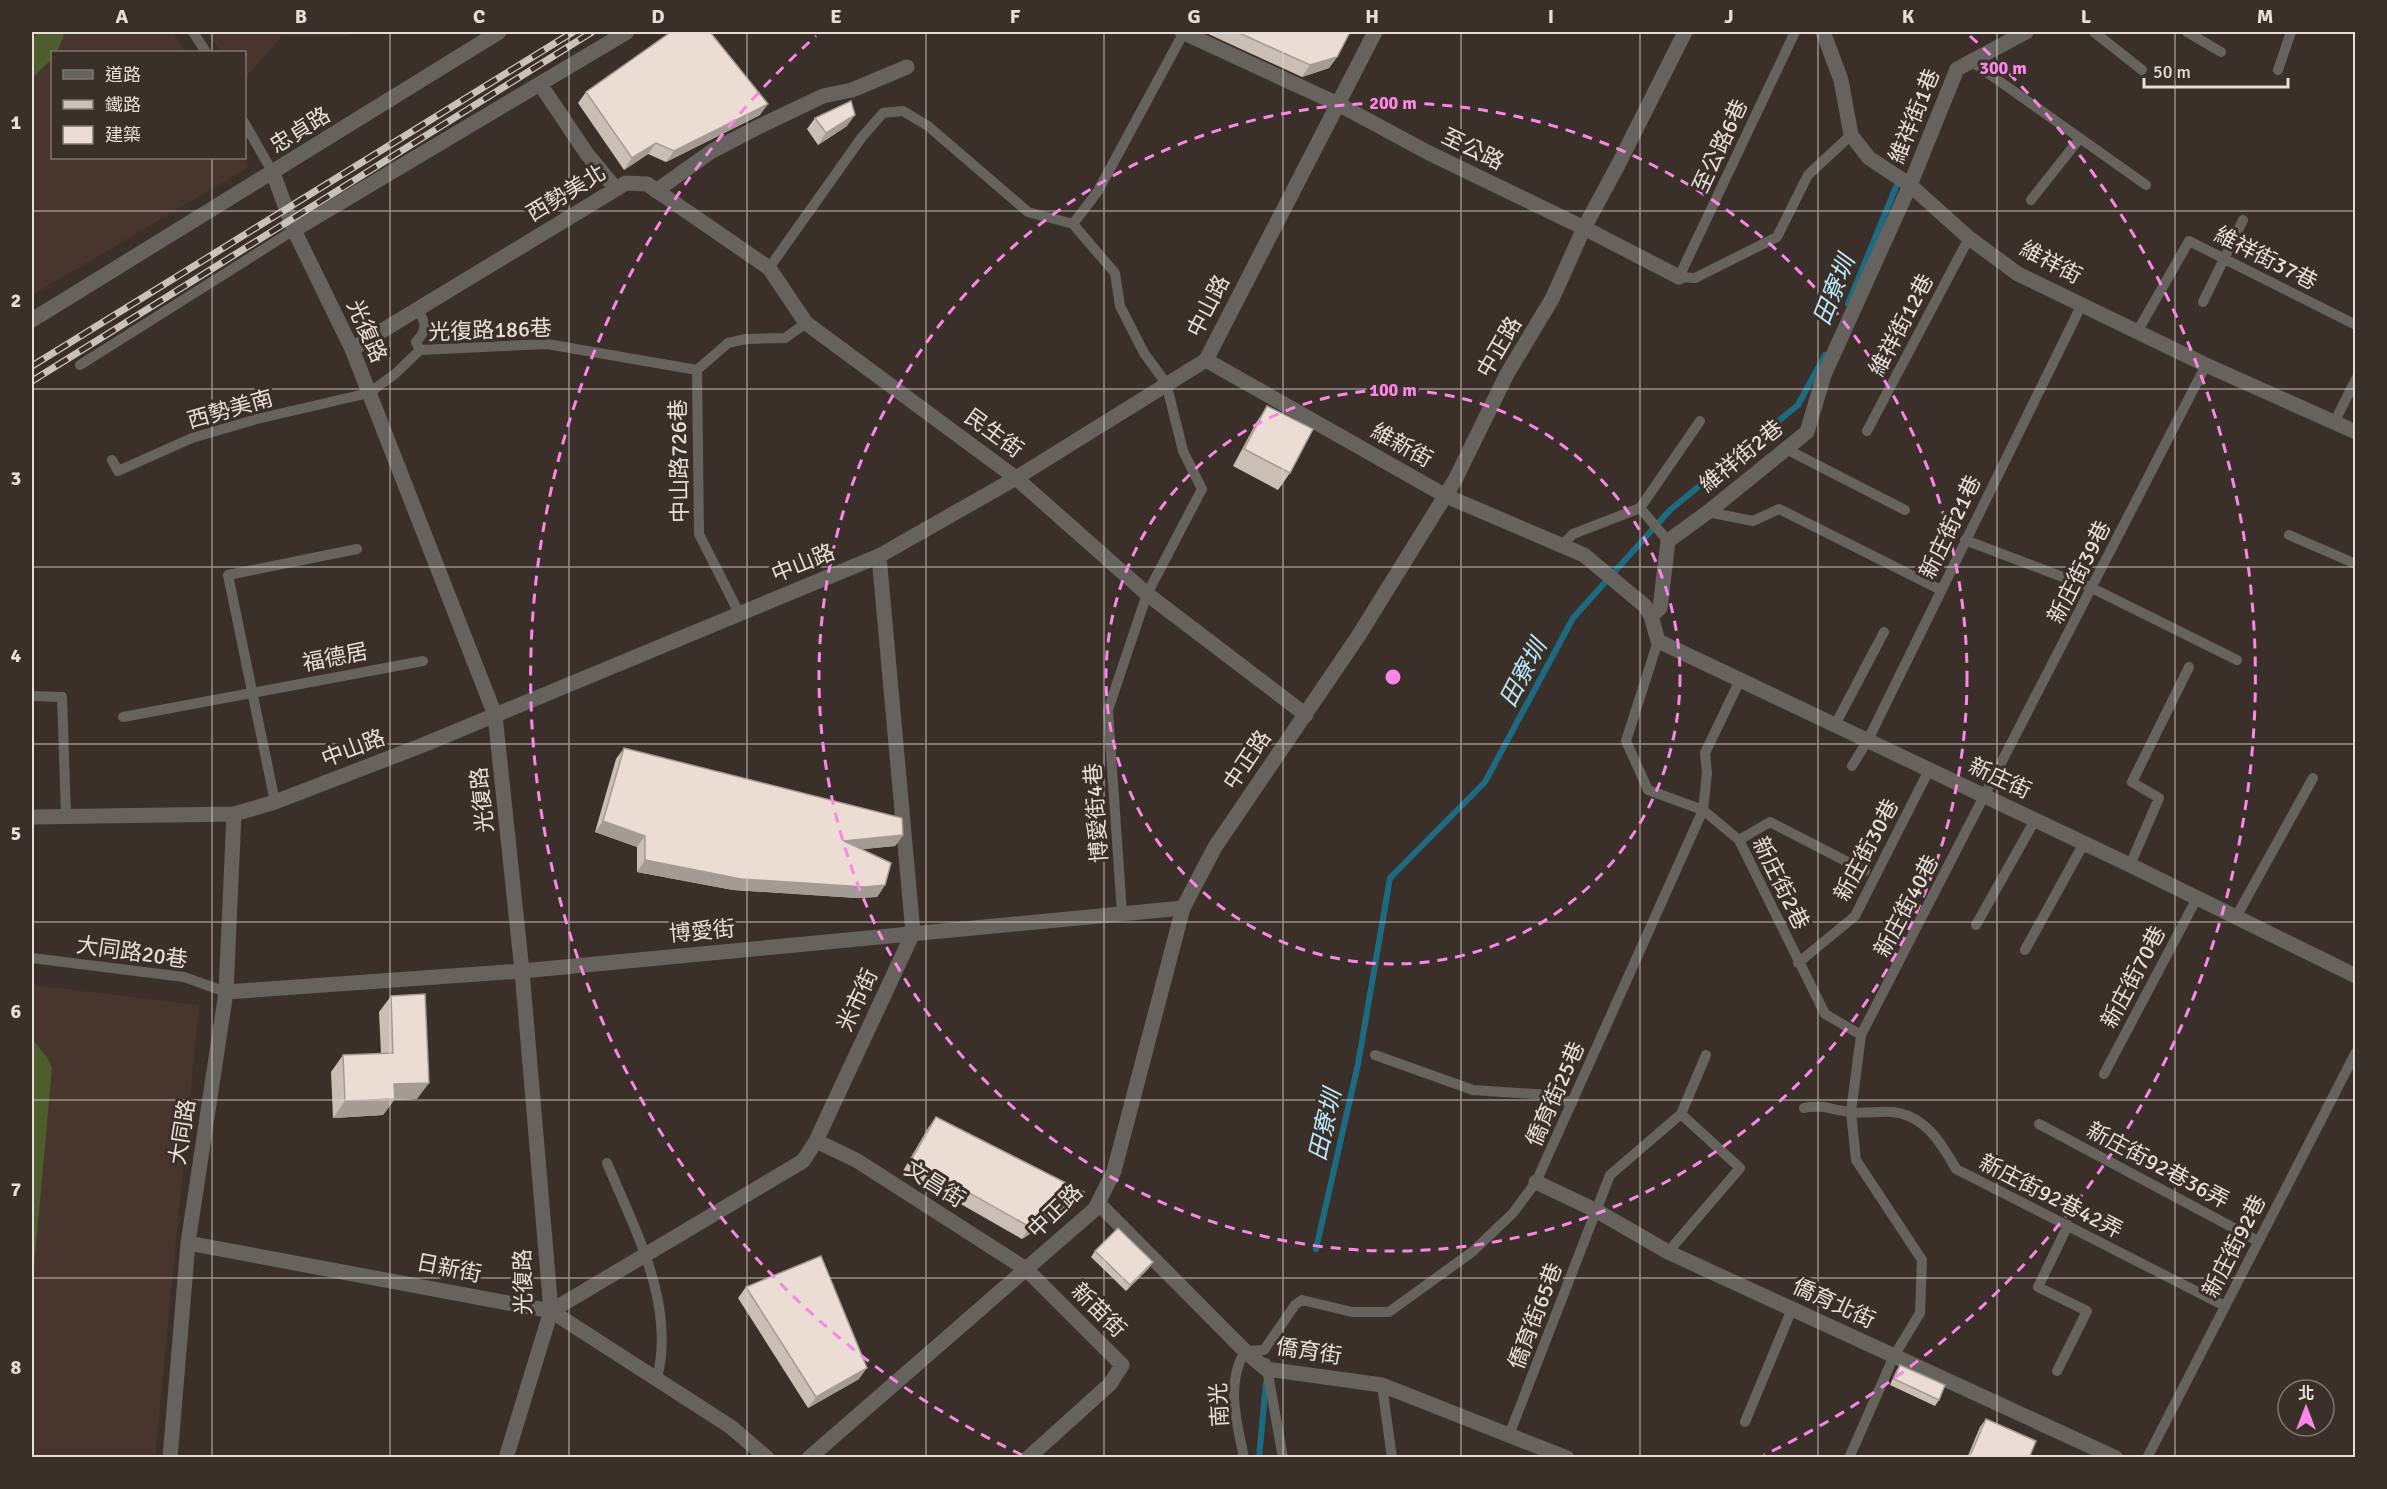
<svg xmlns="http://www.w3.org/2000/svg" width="2387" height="1489" font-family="Signika,'Noto Sans TC',sans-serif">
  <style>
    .education { fill: #48352d }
    .green { fill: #4c5e2c }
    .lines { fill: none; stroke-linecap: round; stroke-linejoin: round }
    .stream { stroke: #1d6b82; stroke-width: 6 }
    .service { stroke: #66635e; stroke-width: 10 }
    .minor { stroke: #66635e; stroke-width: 15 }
    .tertiary { stroke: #66635e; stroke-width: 15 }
    .rail-casing { stroke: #c9c2bc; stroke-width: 7 }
    .rail { stroke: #3b3029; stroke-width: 4.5; stroke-dasharray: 14; stroke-linecap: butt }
    .wall { fill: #cabeb5 }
    .shaded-wall { fill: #a49b94 }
    .building { fill: #ebddd3; stroke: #a49b94; stroke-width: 1.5 }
    .grid { fill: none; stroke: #e5ded9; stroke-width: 1.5; stroke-opacity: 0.55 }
    .ring { fill: none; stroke: #fa87e7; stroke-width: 3; stroke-dasharray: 10 8 }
    .labels { text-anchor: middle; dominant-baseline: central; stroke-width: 6; stroke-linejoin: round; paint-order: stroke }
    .street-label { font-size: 22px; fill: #e5ded9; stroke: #3b3029 }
    .water-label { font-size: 24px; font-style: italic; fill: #bae8f9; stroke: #3b3029 }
    .centre { fill: #fa87e7; stroke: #3b3029; stroke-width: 3 }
    .ring-label { font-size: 18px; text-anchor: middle; font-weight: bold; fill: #fa87e7; stroke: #3b3029; stroke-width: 6; stroke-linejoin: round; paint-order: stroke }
    .neatline { fill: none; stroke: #e5ded9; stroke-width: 2 }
    .grid-label { font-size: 20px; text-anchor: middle; font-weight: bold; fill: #e5ded9 }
  </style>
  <rect width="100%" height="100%" fill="#3b3029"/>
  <path class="education" d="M32 32H173L185 52H52V158H243L249 167 32 295Z
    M205 32H357L347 36H282L245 78 244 52H222Z
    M32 985 199 1005 155 1457 32 1458Z"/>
  <path class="green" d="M37 32H65L57 52H52V59L32 78V42Z
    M32 1039 47 1057 52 1068 32 1290Z"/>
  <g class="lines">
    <path class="stream" d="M1848 304 1898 182
      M1316 1249 1358 1064 1390 878 1485 782 1573 618 1670 510 1798 405 1825 355
      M1259 1458 1266 1383"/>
    <path class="service" d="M193 32 206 52
      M1795 32 1679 277 1695 278 1777 237 1808 175 1851 135
      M2094 32 2142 70
      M2187 32 2221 52
      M1971 61 2146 185
      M2278 70 2291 32
      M244 122 273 173
      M2031 200 2080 138
      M1073 224 1115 273 1120 306 1144 353 1166 383 1183 451 1202 489 1147 594 1108 710 1122 914
      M769 268 862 137 883 113 903 111 928 126 1028 212 1073 224 1098 191 1184 32
      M2203 302 2243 220
      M418 309C426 324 428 329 416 342L420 350
      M2137 332 2189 241 2356 325
      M80 365 294 230
      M697 370 699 534 739 613
      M697 370 728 343 746 339 785 338 806 323
      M2334 423 2356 379
      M1867 431 1969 238
      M1786 449 1905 510
      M112 460 118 471 192 438 257 419 369 393 395 374 420 350 547 344 697 370
      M1640 508 1668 541
      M1708 512 1753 521 1779 509 1941 590
      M2289 535 2356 564
      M1965 540 2092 588 2237 660
      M1562 545 1573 534 1640 508 1700 421
      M1658 641 1626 741 1648 790 1703 810 1739 840 1825 1014 1861 1035
      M32 696 62 697 66 815
      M123 717 423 661
      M1835 725 1884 632
      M1852 766 1868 740 2082 304
      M275 802 228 575 357 549
      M1739 840 1770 822 1865 871
      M2130 865 2159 798 2132 782 2189 667
      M2236 917 2313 778
      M1976 925 2035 820
      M2025 950 2084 843
      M32 958 184 977 226 992
      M1798 963 1855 916 1929 770
      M1375 1055 1473 1090 1550 1095 1572 1103
      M2104 1074 2197 898
      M1804 1108C1821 1104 1833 1110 1850 1112 1864 1114 1878 1111 1892 1112 1925 1115 1942 1144 1956 1169L2225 1306
      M2039 1124 2258 1241
      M607 1163C635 1230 676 1305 657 1378
      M1668 1252 1740 1168 1681 1114
      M1266 1363 1283 1458
      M2057 1371 2087 1311 2038 1287 2068 1225
      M1382 1385 1392 1458
      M1745 1422 1792 1309
      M1509 1435 1610 1175 1681 1114 1706 1055
      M1244 1458C1237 1422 1225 1385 1245 1351L1264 1350 1295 1305 1302 1300 1352 1312H1389L1472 1252 1513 1213 1536 1182 1703 810 1707 773 1705 753 1740 680
      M1849 1458 1894 1356 1920 1313 1922 1260 1856 1160 1851 1112 1861 1035 2206 365
      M2147 1458 2356 1052"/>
    <path class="minor" d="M1823 32 1841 80 1851 135 1869 158 1910 185 1969 238 2018 274 2206 365 2356 432
      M540 84 587 154 616 189
      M273 173 294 230 352 349 495 715 522 971 551 1311 506 1458
      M656 191 712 151 758 127 823 96 852 90 907 67
      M1584 228 1679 277
      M294 230 627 32
      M32 320 499 32
      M352 349 626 183 647 184 769 268 806 323 1016 478 1147 594 1306 715
      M1206 360 1446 496 1584 555 1645 606 1651 616 1658 641 2130 865 2356 976
      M1651 616 1660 608 1668 541 1708 512 1807 432 1824 375 1910 185 1957 69 2026 32
      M226 992 522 971 1183 908
      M816 1141 856 1160 1026 1269 1122 1365 1110 1384 1028 1458
      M1536 1182 1597 1211 1668 1252 2116 1458
      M1098 1203 1245 1351 1266 1369 1382 1385 1567 1458
      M188 1243 551 1311 731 1427 767 1458
      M551 1311 803 1161 816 1141 913 933 879 556
      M170 1458 188 1243 226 992 234 814"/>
    <path class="tertiary" d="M1182 32 1338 104 1427 152 1584 228
      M32 817 234 814 275 802 423 745 879 556 1016 478 1206 360 1375 32
      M809 1458 1095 1209 1114 1171 1183 908 1215 847 1359 635 1455 480 1507 374 1552 299 1584 228 1617 167 1685 32"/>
    <g class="rail-casing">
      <path id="rail" d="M32 366 573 32
        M32 381 592 32"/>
    </g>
    <use href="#rail" class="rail"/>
  </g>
  <path class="wall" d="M1204 32H1350L1337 57 1329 68 1302 77Z
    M586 92 760 115 666 162 648 154 624 170 578 103Z
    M815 118 847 126 818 145 807 129Z
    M1267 406 1290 473 1278 490 1233 466 1256 423Z
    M624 748 903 835 895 846 862 849 885 885 877 897 857 898 733 890 637 872V847L595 832 616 759Z
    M391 996 417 1099 394 1100 383 1115 333 1118 331 1072 343 1055 381 1054 379 1012Z
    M936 1117 1076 1204 1022 1239 903 1171 928 1128Z
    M1095 1251 1153 1262 1149 1268 1126 1291 1091 1257Z
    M746 1287 859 1379 808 1408 738 1298Z
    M1900 1365 1939 1400 1935 1406 1890 1385 1896 1371Z
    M1986 1419 2029 1458H1967L1980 1427Z"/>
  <path class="shaded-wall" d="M1337 57 1329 68 1302 77 1310 65Z
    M768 104 760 115 666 162 674 151Z
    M855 115 847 126 818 145 826 133Z
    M656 143 648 154 624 170 632 158Z
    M603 821 645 836 637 847 595 832Z
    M903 835 895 846 836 852 844 841Z
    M645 860 885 885 877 897 857 898 733 890 637 872Z
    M429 1083 417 1099 394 1100 383 1115 333 1118 345 1101 394 1084Z
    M1084 1192 1076 1204 1022 1239 1030 1227Z
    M1153 1262 1149 1268 1126 1291 1130 1285Z
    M867 1368 859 1379 808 1408 816 1397Z"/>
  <path class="building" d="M671 32H710L768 104 674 151 656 143 632 158 586 92Z
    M1237 32H1350L1337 57 1310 65Z
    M851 101 855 115 826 133 815 118Z
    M1267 406 1313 429 1290 473 1244 449Z
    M624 748 902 818 903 835 844 841 891 863 885 885 865 887 741 879 645 860V836L603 821Z
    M425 994 429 1083 394 1084 395 1099 345 1101 343 1055 393 1053 391 996Z
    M936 1117 1084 1192 1030 1227 911 1160Z
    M1118 1228 1153 1262 1130 1285 1095 1251Z
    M821 1256 867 1368 816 1397 746 1287Z
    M1900 1365 1945 1385 1939 1400 1894 1379Z
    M1986 1419 2036 1441 2029 1458H1969Z"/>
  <path class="grid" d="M212 32V52M390 32V1458M569 32V1458M747 32V1458M926 32V1458M1104 32V1458M1283 32V1458M1461 32V1458M1640 32V1458M1818 32V1458M1997 32V1458M2175 32V1458M212 158V1458M32 211H2356M32 389H2356M32 567H2356M32 744H2356M32 922H2356M32 1100H2356M32 1278H2356"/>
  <g class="ring">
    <circle cx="1393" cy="677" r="287"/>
    <circle cx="1393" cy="677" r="574"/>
    <path d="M1022 1455A862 862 0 0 1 816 36M1970 36A862 862 0 0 1 1764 1455"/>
  </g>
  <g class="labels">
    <g class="street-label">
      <text transform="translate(1914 116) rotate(-68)">維祥街1巷</text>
      <text transform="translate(300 130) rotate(-32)">忠貞路</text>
      <text transform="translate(1720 146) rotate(-65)">至公路6巷</text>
      <text transform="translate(1473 149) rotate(26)">至公路</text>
      <text transform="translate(566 193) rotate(-31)">西勢美北</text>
      <text transform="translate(2266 258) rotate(27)">維祥街37巷</text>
      <text transform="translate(2051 262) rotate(28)">維祥街</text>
      <text transform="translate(1208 306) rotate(-63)">中山路</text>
      <text transform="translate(1901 325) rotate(-62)">維祥街12巷</text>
      <text transform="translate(490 330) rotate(-2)">光復路186巷</text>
      <text transform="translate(367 331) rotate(66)">光復路</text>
      <text transform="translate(1499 347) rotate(-60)">中正路</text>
      <text transform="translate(230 409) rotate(-16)">西勢美南</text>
      <text transform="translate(994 433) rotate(36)">民生街</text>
      <text transform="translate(1402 445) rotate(29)">維新街</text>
      <text transform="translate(1741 456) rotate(-39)">維祥街2巷</text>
      <text transform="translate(679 461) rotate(-91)">中山路726巷</text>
      <text transform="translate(1950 527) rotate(-64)">新庄街21巷</text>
      <text transform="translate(803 563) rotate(-22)">中山路</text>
      <text transform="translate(2079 572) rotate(-63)">新庄街39巷</text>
      <text transform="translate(335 657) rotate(-11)">福德居</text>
      <text transform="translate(353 748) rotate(-21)">中山路</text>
      <text transform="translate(1247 760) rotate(-56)">中正路</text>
      <text transform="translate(2000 778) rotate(25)">新庄街</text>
      <text transform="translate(482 800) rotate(-96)">光復路</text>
      <text transform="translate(1096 813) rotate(-94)">博愛街4巷</text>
      <text transform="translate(1866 850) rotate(-62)">新庄街30巷</text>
      <text transform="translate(1781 883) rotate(64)">新庄街2巷</text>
      <text transform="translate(1906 906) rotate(-62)">新庄街40巷</text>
      <text transform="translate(702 931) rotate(-5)">博愛街</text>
      <text transform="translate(132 952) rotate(8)">大同路20巷</text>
      <text transform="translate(2133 977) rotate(-62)">新庄街70巷</text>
      <text transform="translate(857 1000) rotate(-65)">米市街</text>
      <text transform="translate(1555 1094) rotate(-66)">僑育街25巷</text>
      <text transform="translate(182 1132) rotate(-81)">大同路</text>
      <text transform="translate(2158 1165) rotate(28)">新庄街92巷36弄</text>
      <text transform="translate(935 1184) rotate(32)">文昌街</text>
      <text transform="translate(2051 1196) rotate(27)">新庄街92巷42弄</text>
      <text transform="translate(1055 1211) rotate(-44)">中正路</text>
      <text transform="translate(2234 1246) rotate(-63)">新庄街92巷</text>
      <text transform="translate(449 1268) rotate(11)">日新街</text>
      <text transform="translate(523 1282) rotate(-91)">光復路</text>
      <text transform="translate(1834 1303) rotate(25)">僑育北街</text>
      <text transform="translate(1099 1310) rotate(45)">新苗街</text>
      <text transform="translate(1535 1316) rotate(-69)">僑育街65巷</text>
      <text transform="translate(1309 1351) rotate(9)">僑育街</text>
      <text transform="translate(1219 1405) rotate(-93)">南光</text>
    </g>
    <g class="water-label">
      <text transform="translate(1834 290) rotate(-68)">田寮圳</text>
      <text transform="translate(1523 673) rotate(-62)">田寮圳</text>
      <text transform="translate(1325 1125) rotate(-77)">田寮圳</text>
    </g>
  </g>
  <circle cx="1393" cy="677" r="9" class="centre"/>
  <g class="ring-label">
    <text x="2003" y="74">300 m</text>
    <text x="1393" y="109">200 m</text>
    <text x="1393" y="396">100 m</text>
  </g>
  <rect width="2387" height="1489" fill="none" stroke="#3b3029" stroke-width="66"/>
  <rect x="51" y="51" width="195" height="108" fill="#3b3029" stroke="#7f766f" stroke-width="1.5"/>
  <rect x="63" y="70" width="30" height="9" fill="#66635e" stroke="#7f766f" stroke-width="1.5"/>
  <text x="105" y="81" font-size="18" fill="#e5ded9">道路</text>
  <rect x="63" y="100" width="30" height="9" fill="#c9c2bc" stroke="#7f766f" stroke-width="1.5"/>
  <text x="105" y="111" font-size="18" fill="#e5ded9">鐵路</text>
  <rect x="63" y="126" width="30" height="18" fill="#ebddd3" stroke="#7f766f" stroke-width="1.5"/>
  <text x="105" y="141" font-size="18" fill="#e5ded9">建築</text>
  <g transform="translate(2306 1408)"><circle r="28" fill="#3b3029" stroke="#7f766f" stroke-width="1.5"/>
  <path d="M0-4.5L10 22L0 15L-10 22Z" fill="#fa87e7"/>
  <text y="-9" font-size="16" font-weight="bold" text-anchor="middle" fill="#e5ded9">北</text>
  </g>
  <path d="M2144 78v9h144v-9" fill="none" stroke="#e5ded9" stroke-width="3"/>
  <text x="2153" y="78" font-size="18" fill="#e5ded9" stroke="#3b3029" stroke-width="4.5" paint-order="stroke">50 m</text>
  <rect x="33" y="33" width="2321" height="1423" class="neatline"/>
  <g class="grid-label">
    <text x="122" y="23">A</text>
    <text x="301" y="23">B</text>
    <text x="479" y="23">C</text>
    <text x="658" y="23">D</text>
    <text x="836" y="23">E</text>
    <text x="1015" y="23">F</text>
    <text x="1194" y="23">G</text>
    <text x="1372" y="23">H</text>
    <text x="1551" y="23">I</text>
    <text x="1729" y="23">J</text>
    <text x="1908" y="23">K</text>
    <text x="2086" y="23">L</text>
    <text x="2265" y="23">M</text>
    <text x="16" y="129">1</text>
    <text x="16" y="307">2</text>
    <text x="16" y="485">3</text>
    <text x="16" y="662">4</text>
    <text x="16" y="840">5</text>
    <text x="16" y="1018">6</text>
    <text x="16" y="1196">7</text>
    <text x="16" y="1374">8</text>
  </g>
</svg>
